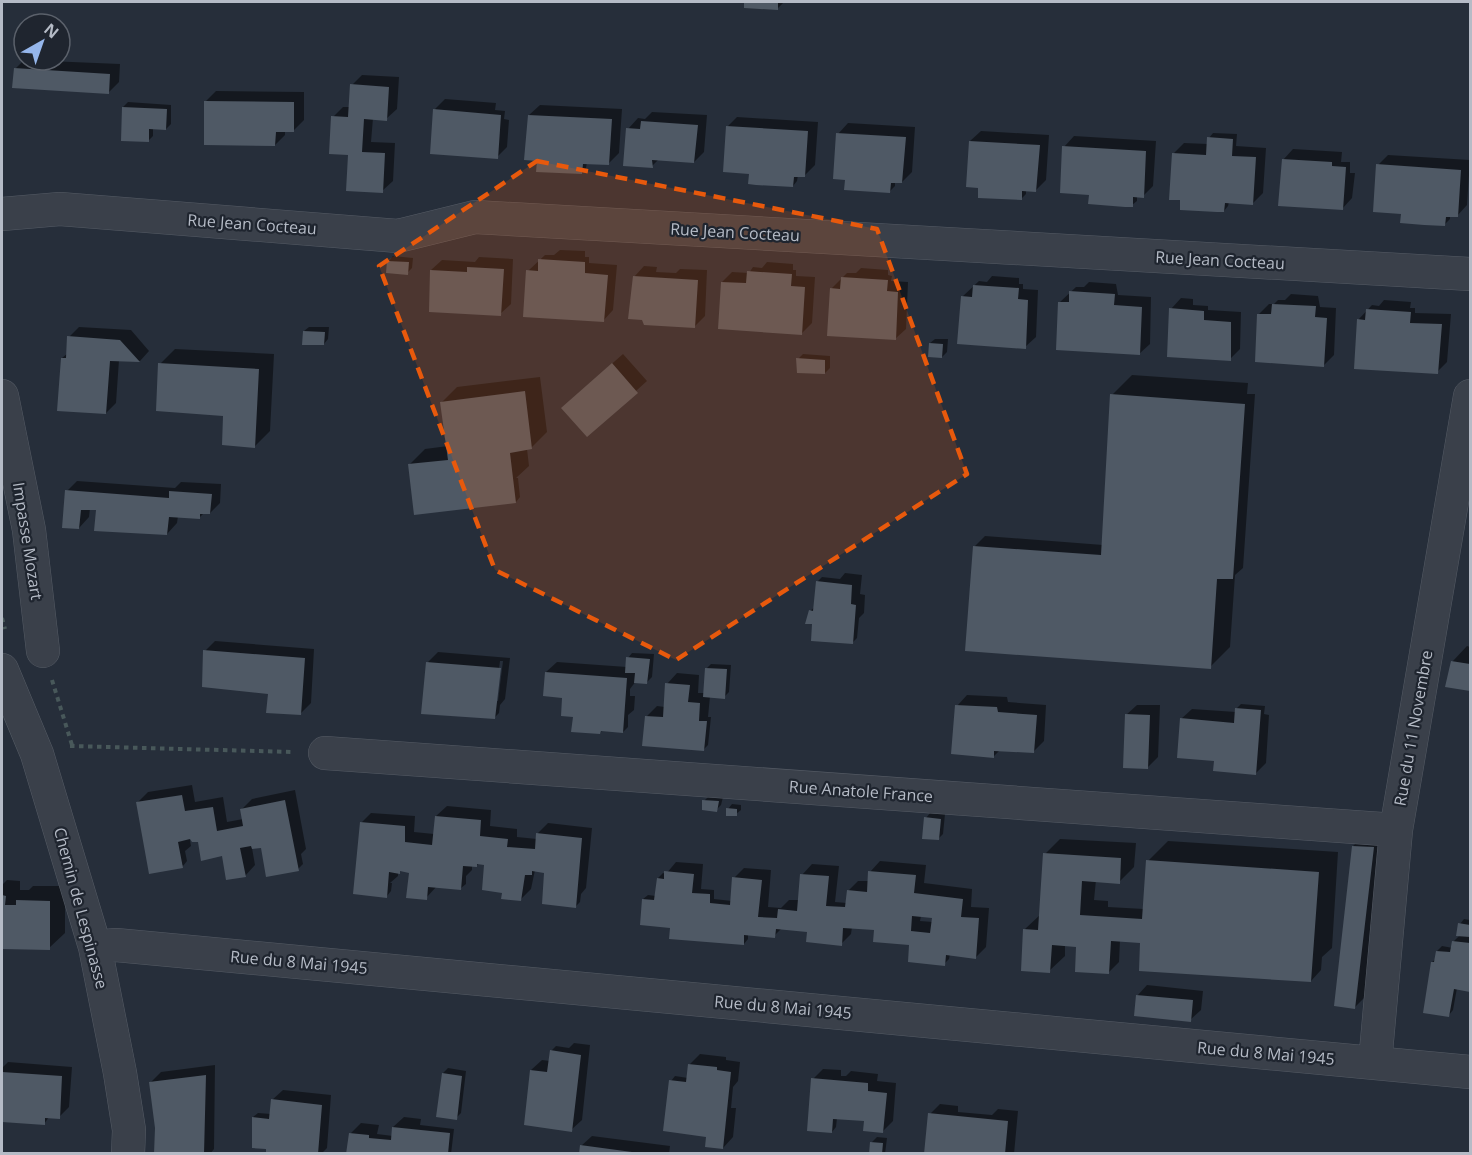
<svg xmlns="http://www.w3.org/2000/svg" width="1472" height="1155" font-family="'Open Sans',sans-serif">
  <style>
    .shadow { fill: #0007; fill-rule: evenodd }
    .building { fill: #4f5965; fill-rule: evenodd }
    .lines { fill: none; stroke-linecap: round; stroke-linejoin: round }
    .minor-casing { stroke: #555b65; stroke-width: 34 }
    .path { stroke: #48585a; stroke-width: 4; stroke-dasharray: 4.5 4.5; stroke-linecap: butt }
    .minor { stroke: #3a404a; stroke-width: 33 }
    .marked { fill: #e8590c; fill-opacity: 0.2; stroke: #e8590c; stroke-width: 4.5; stroke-dasharray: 12 8; stroke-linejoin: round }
    .labels { text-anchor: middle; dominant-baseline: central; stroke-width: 4.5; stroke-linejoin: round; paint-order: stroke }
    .street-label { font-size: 16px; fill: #b5bbc6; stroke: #1f252f }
  </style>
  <rect width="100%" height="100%" fill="#262e3a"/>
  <path class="shadow" d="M746 2H784L777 9 745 7Z
    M24 60 120 64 119 82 108 93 15 69Z
    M362 75 399 77 397 109 386 119 373 118 371 142 395 143 393 181 382 191 333 117 343 107H350L352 85Z
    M216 91 304 92V120L293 131H285V135L275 145 206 101Z
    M445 99 496 103 495 110 505 111 504 119 509 120 507 147 497 157 435 109Z
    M128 102 171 105V124L166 129 153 128V136L148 141 123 107Z
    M540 105 622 109 619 153 608 164 587 162 586 168 582 173 541 160 529 115Z
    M652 112 707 115 704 152 694 162 659 159 652 166 628 129 638 118 645 119Z
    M737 117 818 122 815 165 804 176 798 175 797 181 793 186 750 172 727 127Z
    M848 123 915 127 912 172 902 182 895 181V186L890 191 838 134Z
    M981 131 1049 135 1046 180 1036 190 1026 189V194L1021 199 970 141Z
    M1213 133 1237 134 1236 146 1266 148 1263 193 1253 203 1229 202 1228 206 1224 211 1174 153 1184 143 1208 144 1209 138Z
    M1074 136 1156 141 1153 186 1143 196H1137V201L1132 205 1090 193 1064 147Z
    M1293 149 1342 152 1341 162H1350V173H1355L1352 198 1342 209 1283 160Z
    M1388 155 1470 160 1467 205 1457 216 1450 215V219L1445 224 1378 165Z
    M560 250 585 251V257H589V263L617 265 613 310 603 321 528 271 545 255H554Z
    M393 256 413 258 412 268 407 273 389 261Z
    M479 257 513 259 511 304 500 314 431 270 442 260 475 262Z
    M767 262 793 264V270H796V276L815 277 812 323 802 333 722 282 732 272 749 273 753 267 762 268Z
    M644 266 657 267 656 272 676 273 680 269 707 270 705 316 695 326 634 277Z
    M861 268 888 270V275L892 276 891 281 908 282 906 329 895 339 831 289 847 273H856Z
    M992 276 1019 278V284H1023V289L1038 290 1036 337 1025 347 962 297 979 281 987 282Z
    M1089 282 1116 284 1118 295 1151 297 1150 344 1139 354 1060 302 1076 287H1084Z
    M1291 294 1318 296 1320 307 1336 308 1334 355 1324 365 1259 314 1269 304H1274L1278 300H1285Z
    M1181 298 1193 299V305L1208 306V310L1241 312 1240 349 1230 359 1171 309Z
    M1384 300 1411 302 1410 308H1415V313L1451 314 1447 362 1437 372 1358 320 1372 305 1379 306Z
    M79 327 131 330 149 351 140 361 119 360 116 403 106 413 62 358 68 353 69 337Z
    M309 327H329L328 339 324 344 304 331Z
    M935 339H948L947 352 942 357 930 343Z
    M175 349 274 354 270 431 255 446 225 415 160 364Z
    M623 354 647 381 587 435 573 398Z
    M803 354 830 356V368L825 373 798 359Z
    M1132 375 1248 383 1247 394H1255L1243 568 1235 575 1230 647 1210 667 974 547 985 536 1103 545 1112 395Z
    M540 377 547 432 531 448 527 449 529 466 516 478H518L520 497 516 502 410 464 425 449 448 446 442 402 457 387Z
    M77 481 175 488 181 482 221 484 220 503 210 513H204L200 517 178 516 177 523 167 534 97 508H90L89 517 79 528 67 491Z
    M845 573 862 575 860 594 865 595 864 613 859 618 857 638 852 643 814 623 810 611 815 607 817 582 822 577 840 579Z
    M215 641 314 649 311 703 300 714 205 651Z
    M1467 646 1470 647V689L1447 686 1452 662Z
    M438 652 510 658 505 699 500 705 499 713 494 718 428 662ZM500 661H503L498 701H495Z
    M632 653 654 654 652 677 647 682 636 681 630 689V696H635L634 710 628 715V727L623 732 603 729 600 733 574 718 564 696 546 672 557 662 627 667 628 658Z
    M711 664 731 665 729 692 724 697 710 696 708 717H711L708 745 703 750 646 717 657 706 665 707 667 684 677 673 699 675 698 693H705L707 668Z
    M967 695 1007 697 1008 702 1046 705 1044 741 1033 752 1000 750 994 756 957 706Z
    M1241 704 1265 706 1264 714 1269 715 1266 763 1256 773 1215 760 1181 719 1192 709 1236 712V709Z
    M1137 705H1160L1158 757 1148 767 1126 715Z
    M192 785 195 802 223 797 227 822 243 819 242 809 252 799 295 790 306 849 301 854 303 864 298 869 262 846 252 848 255 865 245 876 223 855 189 835 191 846 185 851 187 861 183 866 138 802 148 792Z
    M709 796 723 797 721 805 716 810 704 801Z
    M732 804 741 805V810L736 814 728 809Z
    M447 806 491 810 490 826 517 829V837L537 839 538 833 548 823 592 828 586 888 581 894 580 902 575 907 546 872 535 870 531 889 521 899 504 891 485 864 479 863 476 866 472 865V870L466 876V884L461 888 437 886 426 898 410 871H398V876L390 883H392L391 891 387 896 361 823 371 813 415 816 414 832 434 834 436 816Z
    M930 813 945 814 943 834 938 839 926 818Z
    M1363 836 1383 837 1365 997 1355 1007 1353 846Z
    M1060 839 1136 843 1134 867 1119 882 1096 880 1094 900 1108 901V907L1144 909 1148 861 1168 841 1338 852 1332 948 1322 957 1321 970 1311 981 1142 942 1120 940 1119 962 1108 973 1078 943 1065 945V956L1049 971 1025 929 1041 914 1045 854Z
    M880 861 926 865 924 883 972 889 971 907 989 908 986 947 976 957 950 954 949 959 944 964 911 944 876 929 852 927 851 934 841 944 810 931 782 928 774 936 748 934V939L744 944 671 927 643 899 648 895 656 896 658 878 663 873 666 874 676 862 703 864 701 889 714 890V899L732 901 734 878 744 868 771 870 768 907 781 908 789 900H800L802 875 812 864 839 866 835 902 847 903 848 891 858 881H869L870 872ZM921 916 933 917V922L920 921Z
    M7 880 20 881V890H29L33 886H65V933L49 948 2 947V885Z
    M1464 919 1470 920V990L1457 988 1453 1010 1449 1015 1432 962 1436 959 1437 951 1442 946 1453 948 1454 941 1460 935V924Z
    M1147 985 1203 991 1201 1010 1190 1020 1137 996Z
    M574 1043 590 1045 582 1120 571 1130 531 1070 542 1060 550 1061 551 1051 556 1046 569 1048Z
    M700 1054 726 1057V1060L740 1062 738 1081 733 1087 731 1108H736L733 1137 723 1148 707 1136 671 1081 675 1076 688 1078 690 1064Z
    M8 1062 72 1067 69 1107 59 1117H49L44 1124 2 1121V1068Z
    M215 1065 214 1149 210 1154H156L157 1128 151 1082 161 1072Z
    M448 1068 466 1071 461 1113 456 1118 443 1073Z
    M823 1069 841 1070V1076H846L851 1071 878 1074 877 1081 896 1083 893 1121 883 1131 866 1120 837 1118 836 1127 832 1132 813 1079Z
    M283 1090 331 1095 327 1148 321 1154H268V1145L253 1117 258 1113 271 1114 272 1100Z
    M940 1104 958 1106V1112L992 1115 998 1109 1018 1111 1014 1154H926L930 1114Z
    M404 1117 421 1119 420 1125 454 1129 451 1154H348L350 1134 361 1123 379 1125 377 1134 393 1136V1127Z
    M592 1136 670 1146 669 1154H581V1146Z
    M877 1137 887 1138 885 1154H871L872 1142Z"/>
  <path class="building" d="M744 2H778V10L744 8Z
    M14 68 110 74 109 94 12 88Z
    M350 84 389 87 387 121 364 119 362 152 385 153 383 193 346 191 348 155 329 154 331 116 348 117Z
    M204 101 294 102V132H276L275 146 204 145Z
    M122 107 167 109 166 130 149 129V142L121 141Z
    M433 109 501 115 498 159 430 154Z
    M528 115 612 119 609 165 583 164 582 174 536 172 537 161 524 160Z
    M641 121 698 125 694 163 652 160 653 168 623 166 626 128 640 129Z
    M726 126 808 131 805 177H794L793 187 756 185 748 184 749 174 723 172Z
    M836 133 906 137 902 183H891L890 193 844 190 845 180 833 179Z
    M1207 137 1233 139 1232 156 1256 157 1253 205 1225 203 1224 212H1217L1180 210V200H1169L1172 153 1206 155Z
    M969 141 1040 145 1036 192 1022 191V200L978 198V188L966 187Z
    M1062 146 1146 151 1144 198 1133 197V207H1125L1088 204 1089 195 1060 193Z
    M1282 159 1332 162V166L1346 167 1343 210 1278 206Z
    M1376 164 1461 170 1458 217H1446L1445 226 1424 225 1400 223 1401 214 1373 212Z
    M538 259 585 262V273L608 275 604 322 523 317 526 270 538 271Z
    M387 261 409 262 408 275 386 273Z
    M467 267 504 269 501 316 429 312 430 270 467 272Z
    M747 271 792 274 791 286 805 287 802 335 718 329 721 282 746 283Z
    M633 276 698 280 695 328 644 325 642 320 628 319Z
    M841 277 888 280 887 291 898 292 896 340 827 336 830 288 840 289Z
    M973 285 1019 288 1018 299 1028 300 1026 349 957 344 961 296 972 297Z
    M1069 291 1115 294 1114 305 1142 307 1140 355 1056 350 1058 302H1069Z
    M1272 304 1316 306 1315 317 1327 318 1324 367 1255 362 1257 314H1271Z
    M1169 308 1204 311V320L1231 322V361L1167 357Z
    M1366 309 1411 312 1410 323 1442 324 1438 374 1354 369 1357 319 1365 320Z
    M303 331 325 332 324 345H302Z
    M67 336 120 340 140 362 110 361 106 414 57 411 61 358H66Z
    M929 343 943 344 942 358 928 357Z
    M796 358 825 360V374L797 373Z
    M158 363 259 369 255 448 222 445 223 416 156 411Z
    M612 363 638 393 587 437 561 408Z
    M525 391 532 449 510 453 516 503 414 515 408 464 448 460 440 402Z
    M1110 394 1245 404 1233 579H1217L1211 669 965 651 973 546 1101 555Z
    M65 490 169 498V491L212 494 210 514H200V519L169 517 167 535 94 531 96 510H81L79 529 62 528Z
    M816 581 852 585 851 604 856 605 853 644 811 641 812 624H805L809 610 813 611Z
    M203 650 305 658 301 715 266 713 268 694 202 687Z
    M626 657 650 659 647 684 634 683 635 673H625Z
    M1451 661 1470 664V691L1445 687Z
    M426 662 501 668 495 719 421 714Z
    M705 668 727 669 725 699 703 697Z
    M545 672 627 678 623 733 601 731 600 734 571 732 573 717 561 716 562 698 543 696Z
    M665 683 690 685 688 702 700 703 699 721H707L704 751 642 746 645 716 663 717Z
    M955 705 997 707 998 712 1037 715 1034 753 994 751V758L951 754Z
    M1235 708 1261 710 1256 775 1213 771 1214 761 1177 758 1180 718 1234 723Z
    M1125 714 1150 715 1148 769 1123 768Z
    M182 795 185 811 213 807 217 831 243 826 240 809 285 800 299 871 266 877 261 848 252 849 251 846 240 848 246 877 226 880 222 856 201 861 198 842H192L190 839 178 842 183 868 149 874 136 802Z
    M702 800 719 801 717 812 702 810Z
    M726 808 737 809V816H726Z
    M435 816 481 820 480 836 508 839 507 847 535 849 536 833 582 838 576 908 542 904 544 873 532 871V875H525L521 901 501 899 502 893 482 890 484 865 477 864V867L463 866 461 890 428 887 427 900 406 898 409 873 400 871V874L389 872 387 898 353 894 360 822 405 826V842L432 845Z
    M924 817 941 819 939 840 922 839Z
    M1352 846 1374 847 1355 1009 1334 1006Z
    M1043 853 1121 858 1120 884 1082 881 1080 915 1142 919 1146 860 1319 872 1311 982 1139 971 1140 943 1111 941 1109 974 1075 972 1076 947 1052 945 1050 973 1021 971 1023 929 1038 930Z
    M664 871 694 874 692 893 710 894V903L730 905 732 877 762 880 758 917 777 918 778 909 797 911 800 874 829 876 826 906 845 907 847 890 867 892 868 871 916 875 914 893 963 899 961 917 979 918 976 959 946 955 945 966 908 962 909 945 873 942 874 930 843 928 842 946 806 942 807 932 776 929 775 938 744 935V945L669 939 670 928 640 925 642 899 654 900 657 878 664 879ZM912 916 932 918 930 933 911 931Z
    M2 895 6 896 5 905H16V900L50 901V950L2 949Z
    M1458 923 1470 925V937L1456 936Z
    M1452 941 1470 943V992L1454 989 1449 1017 1423 1013 1431 962H1434L1436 951 1450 952Z
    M1136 995 1193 1000 1191 1022 1134 1016Z
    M550 1050 581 1055 572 1132 524 1125 530 1070 547 1072Z
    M688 1064 717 1067V1070L731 1072 723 1149 705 1147 706 1137 663 1131 669 1080 686 1082Z
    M2 1072 62 1076 60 1119 45 1118V1125L2 1122Z
    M442 1073 462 1076 457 1120 436 1117Z
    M206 1075 204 1154H154L155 1128 149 1082Z
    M811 1078 868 1083V1091L887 1093 883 1133 863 1131 864 1121 833 1119 832 1133 807 1131Z
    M271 1099 322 1105 318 1154H266V1149L252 1148V1117L269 1119Z
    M928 1113 1008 1121 1005 1154H924Z
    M392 1127 450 1133 448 1154H346L349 1133 369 1135V1138L391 1140Z
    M870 1142 883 1143 882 1154H869Z
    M580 1145 632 1152V1154H579Z"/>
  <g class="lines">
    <g class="minor-casing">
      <path id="minor" d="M2 214 60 209 398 236 475 217 1470 274
        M2 396 29 530 43 651
        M2 670 37 754 95 947 120 1073 129 1130 128 1154
        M325 753 1396 830
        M95 947 116 945 1470 1072
        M1375 1063 1396 830 1470 396"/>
    </g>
    <path class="path" d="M2 618 5 629
      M52 680 72 745
      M70 746 293 752"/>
    <use href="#minor" class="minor"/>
  </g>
  <path class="marked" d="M537 161 877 229 967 474 676 660 495 570 379 266Z"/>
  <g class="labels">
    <g class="street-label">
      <text transform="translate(252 224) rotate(4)">Rue Jean Cocteau</text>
      <text transform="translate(735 232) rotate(3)">Rue Jean Cocteau</text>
      <text transform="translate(1220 260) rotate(3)">Rue Jean Cocteau</text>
      <text transform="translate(28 541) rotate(81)">Impasse Mozart</text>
      <text transform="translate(1413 728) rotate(-80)">Rue du 11 Novembre</text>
      <text transform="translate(861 791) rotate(4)">Rue Anatole France</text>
      <text transform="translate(81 908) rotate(75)">Chemin de Lespinasse</text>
      <text transform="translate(299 962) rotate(5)">Rue du 8 Mai 1945</text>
      <text transform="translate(783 1007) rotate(5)">Rue du 8 Mai 1945</text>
      <text transform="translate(1266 1053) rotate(5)">Rue du 8 Mai 1945</text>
    </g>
  </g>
  <rect width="1472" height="1155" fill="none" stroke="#b5bbc6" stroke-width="6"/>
  <g transform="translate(42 42) rotate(40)"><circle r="28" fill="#1f252f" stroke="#5b616b" stroke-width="1.5"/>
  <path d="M0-4.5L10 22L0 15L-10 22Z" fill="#95b6eb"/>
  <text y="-9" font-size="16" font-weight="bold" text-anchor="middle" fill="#b5bbc6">N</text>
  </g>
</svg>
